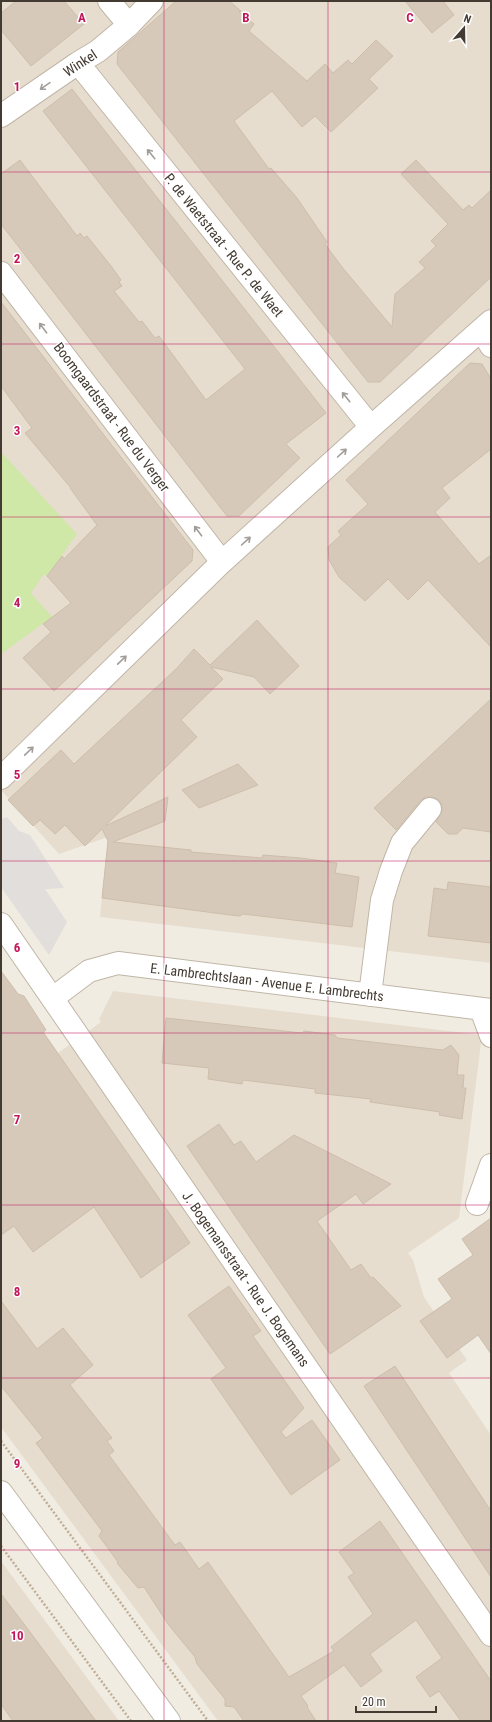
<svg xmlns="http://www.w3.org/2000/svg" width="492" height="1722" font-family="'Roboto Condensed',sans-serif">
  <style>
    .residential { fill: #e6ddcf }
    .green { fill: #cfe8a8 }
    .parking { fill: #e1dedb }
    .building { fill: #d6c9ba; stroke: #cebeaa }
    .lines { fill: none; stroke-linecap: round; stroke-linejoin: round }
    .minor-casing { stroke: #c0b6a7; stroke-width: 24 }
    .path { stroke: #bfad95; stroke-width: 2.5; stroke-dasharray: 2 2; stroke-linecap: butt }
    .minor { stroke: #fff; stroke-width: 22 }
    .oneway { stroke: #a19d98 }
    .grid { fill: none; stroke: #c2185b; stroke-width: 1; stroke-opacity: 0.55 }
    .labels { text-anchor: middle; dominant-baseline: central; stroke-width: 3; stroke-linejoin: round; paint-order: stroke }
    .street-label { font-size: 14px; fill: #433b32; stroke: #fff }
    .grid-label { font-size: 13px; text-anchor: middle; font-weight: bold; fill: #c2185b; stroke: #fff; stroke-width: 3; stroke-linejoin: round; paint-order: stroke }
  </style>
  <rect width="100%" height="100%" fill="#f1ece2"/>
  <path class="residential" d="M1 1H491V963L100 917 108 837 59 854 1 790Z
    M1 978 21 999 24 996 46 1030 43 1032 58 1053 101 1022 99 1019 113 991 482 1035 459 1218 408 1253 413 1260 424 1297 467 1360 449 1373 491 1435V1721H218L1 1427Z
    M1 1561 119 1721H1Z"/>
  <path class="green" d="M1 452 77 534 47 576 44 574 31 593 52 617 1 654Z"/>
  <path class="parking" d="M7 817 19 831 30 835 64 888 45 889 67 922 49 955 1 887V819Z"/>
  <path class="building" d="M16 1H64L84 24 31 66 1 30V13Z
    M176 1H229L241 11 239 12 254 24 249 31 307 81 325 64 333 73 348 60 352 64 376 40 393 56 369 79 378 88 331 132 315 116 302 127 272 91 234 121 269 169 271 168 297 198 327 242 325 244 342 267 392 327 395 294 425 268 419 262 436 246 431 241 448 224 401 174 416 160 463 210 469 205 472 208 491 190V277L380 382H368L117 64 118 52Z
    M405 1H443L454 15 432 33Z
    M72 89 326 413 286 444 300 458 239 516H227L1 224V174L20 160 77 236 80 233 84 238 87 236 111 266 121 280 119 282 122 286 114 291 139 322 142 321 155 338 159 336 206 400 245 369 43 111Z
    M1 302 193 550 192 561 54 691 23 658 51 632 43 624 71 603 47 576 62 556 64 559 97 525 70 488H71L25 433 32 428 1 386Z
    M470 363 482 364 491 379V449L442 488 450 498 435 512 479 564 491 555V647L428 580 408 600 388 579 365 601 339 577 329 560 328 547 341 535 338 531 368 504 346 480Z
    M257 620 299 666 270 694 254 677 211 667 223 679 181 720 197 737 105 826 168 797 165 821 113 842 191 850V852L262 858 263 855 301 858 337 863 335 873 359 877 352 927 243 914 240 916 230 915 102 898 108 841 102 829 85 846 65 825 55 834 40 820 33 826 8 800 61 750 74 764 176 669 194 649 210 665Z
    M491 699V832L463 828 457 834H448L436 822 442 811V805L438 799 432 797H425L420 801 396 830 374 808Z
    M238 764 258 785 199 808 182 790Z
    M448 882 491 887V943L428 936 434 888 447 890Z
    M1 971 18 994 24 996 46 1030 43 1032 190 1243 141 1278 94 1207 33 1252 14 1226 1 1235Z
    M166 1018 302 1033 304 1031 335 1035 337 1038 433 1049 443 1050 451 1045 459 1055 457 1075H464L463 1088H466L462 1119 439 1115 440 1112 370 1102 371 1099 315 1093V1089L243 1080 242 1084 208 1079 209 1068 162 1063Z
    M219 1124 234 1145 241 1141 256 1162 294 1135 391 1184 363 1204 356 1194 317 1221 351 1270 361 1264 371 1278 373 1277 401 1306 330 1354 187 1146Z
    M491 1218V1354L478 1335 447 1358 420 1321 452 1299 438 1279 473 1255 462 1239Z
    M229 1286 261 1331 253 1336 304 1408 281 1432 286 1438 312 1420 340 1460 291 1495 211 1379 226 1368 188 1315Z
    M1 1301 37 1349 63 1328 93 1365 70 1385 112 1438 107 1441 114 1451 109 1455 175 1545 180 1542 199 1569 208 1562 289 1677 334 1651 331 1647 373 1614 348 1577 354 1573 339 1552 380 1521 491 1681V1721H461L439 1691 430 1697 416 1677 442 1658 416 1620 370 1654 382 1671 361 1687 344 1665 301 1696 308 1706 307 1707 316 1721H244L234 1707 225 1706V1699L197 1664 195 1657 168 1624 144 1587 138 1588 117 1563 118 1562 99 1536 102 1531 36 1443 43 1438 1 1386Z
    M395 1366 491 1511V1577L364 1386Z
    M1 1594 30 1632 96 1721H13L1 1704Z"/>
  <g class="lines">
    <g class="minor-casing">
      <path id="minor" d="M109 1 129 25
        M78 63 371 427
        M1 116 78 63 98 51 129 25 152 1
        M1 273 222 562
        M481 330 491 346
        M1 778 222 562 371 427 491 321
        M1 924 491 1635
        M370 995 382 900 391 871 402 843 430 809
        M53 998 89 971 118 963 491 1010
        M481 1009 491 1036
        M477 1204 491 1165
        M1 1492 169 1721"/>
    </g>
    <path class="path" d="M1 1441 208 1721
      M1 1546 131 1721"/>
    <use href="#minor" class="minor"/>
  </g>
  <defs><path id="oneway-shaft" d="M-6 0H5M1.5-3L5.5 0L1.5 3" fill="none" stroke-width="1.6" stroke-linecap="round" stroke-linejoin="round"/></defs>
  <g class="oneway">
    <use href="#oneway-shaft" transform="translate(45 86) rotate(145)"/>
    <use href="#oneway-shaft" transform="translate(151 154) rotate(-129)"/>
    <use href="#oneway-shaft" transform="translate(43 328) rotate(-127)"/>
    <use href="#oneway-shaft" transform="translate(346 397) rotate(-129)"/>
    <use href="#oneway-shaft" transform="translate(342 453) rotate(-42)"/>
    <use href="#oneway-shaft" transform="translate(198 531) rotate(-127)"/>
    <use href="#oneway-shaft" transform="translate(246 541) rotate(-42)"/>
    <use href="#oneway-shaft" transform="translate(122 660) rotate(-44)"/>
    <use href="#oneway-shaft" transform="translate(29 751) rotate(-44)"/>
  </g>
  <path class="grid" d="M164 1V1721M328 1V1721M1 172H491M1 344H491M1 517H491M1 689H491M1 861H491M1 1033H491M1 1205H491M1 1378H491M1 1550H491"/>
  <g class="labels">
    <g class="street-label">
      <text transform="translate(80 63) rotate(-33)">Winkel</text>
      <text transform="translate(224 245) rotate(51)">P. de Waetstraat - Rue P. de Waet</text>
      <text transform="translate(112 417) rotate(53)">Boomgaardstraat - Rue du Verger</text>
      <text transform="translate(267 982) rotate(7)">E. Lambrechtslaan - Avenue E. Lambrechts</text>
      <text transform="translate(246 1279) rotate(55)">J. Bogemansstraat - Rue J. Bogemans</text>
    </g>
  </g>
  <g class="grid-label">
    <text x="82" y="22">A</text>
    <text x="246" y="22">B</text>
    <text x="410" y="22">C</text>
    <text x="17" y="91">1</text>
    <text x="17" y="263">2</text>
    <text x="17" y="435">3</text>
    <text x="17" y="607">4</text>
    <text x="17" y="779">5</text>
    <text x="17" y="952">6</text>
    <text x="17" y="1124">7</text>
    <text x="17" y="1296">8</text>
    <text x="17" y="1468">9</text>
    <text x="17" y="1640">10</text>
  </g>
  <rect width="492" height="1722" fill="none" stroke="#433b32" stroke-width="4"/>
  <g transform="translate(464 28) rotate(20)" stroke="#ffffff" stroke-width="3" paint-order="stroke">
  <path d="M0-3L7 15L0 10L-7 15Z" fill="#433b32"/>
  <text y="-6" font-size="11" font-weight="bold" text-anchor="middle" fill="#433b32">N</text>
  </g>
  <path d="M356 1706v6h80v-6" fill="none" stroke="#433b32" stroke-width="2"/>
  <text x="362" y="1706" font-size="12" fill="#433b32" stroke="#ffffff" stroke-width="3" paint-order="stroke">20 m</text>
</svg>
